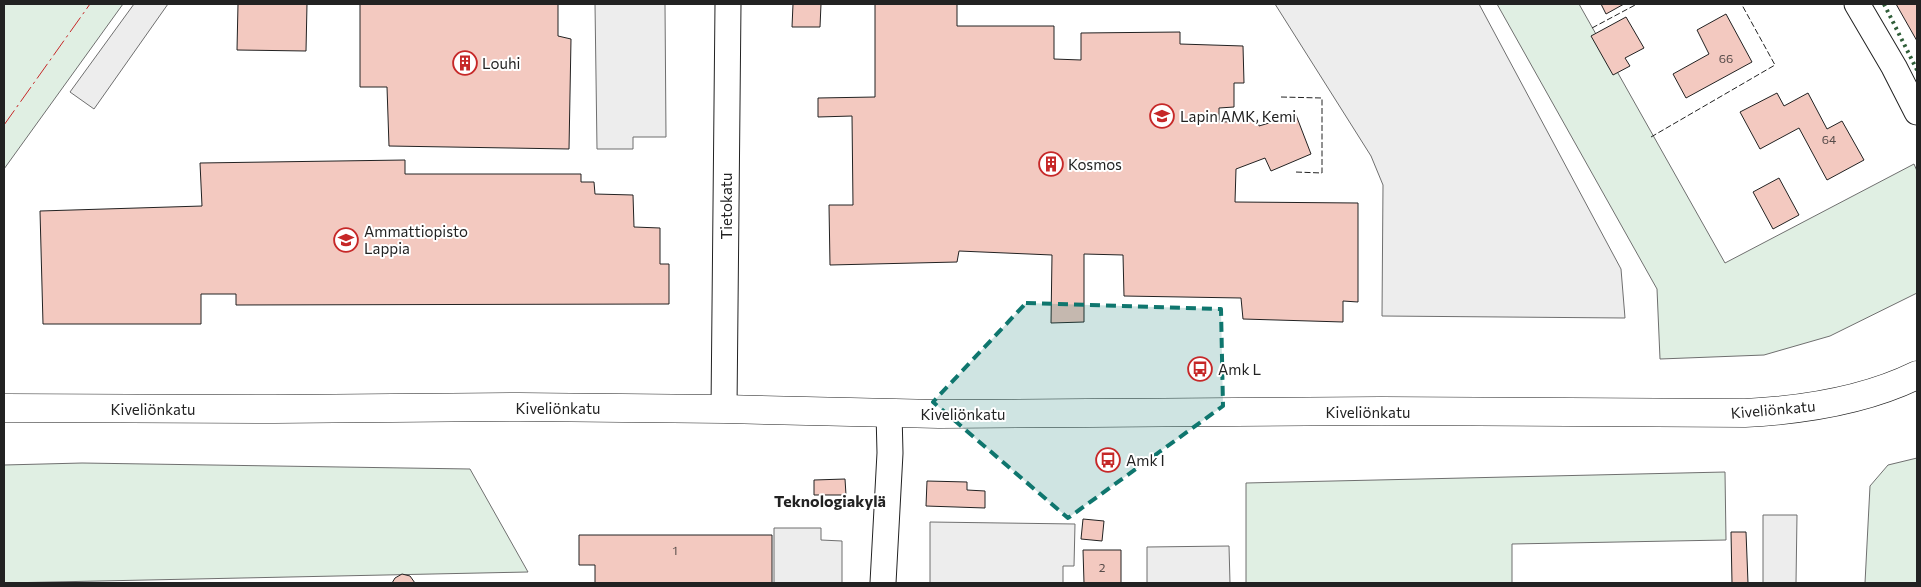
<svg xmlns="http://www.w3.org/2000/svg" width="1921" height="587" font-family="Commissioner,sans-serif">
  <style>
    .green { fill: #e0efe3; stroke: #6f6f6f }
    .parking { fill: #ededed; stroke: #6f6f6f }
    .building { fill: #f3c9c0; stroke: #222 }
    .lines { fill: none; stroke-linecap: round; stroke-linejoin: round }
    .minor-casing { stroke: #222; stroke-width: 27 }
    .secondary-casing { stroke: #222; stroke-width: 29 }
    .minor { stroke: #fff; stroke-width: 25 }
    .secondary { stroke: #fff; stroke-width: 28 }
    .hedge { stroke: #2f5e38; stroke-width: 4; stroke-dasharray: 2.5 4; stroke-linecap: butt }
    .fence { stroke: #222; stroke-width: 1; stroke-dasharray: 6 2.5; stroke-linecap: butt }
    .power { stroke: #c62828; stroke-width: 1; stroke-dasharray: 18 4 2.5 4; stroke-linecap: butt }
    .marked { fill: #0f766e; fill-opacity: 0.2; stroke: #0f766e; stroke-width: 4; stroke-dasharray: 10 6; stroke-linejoin: round }
    .labels { text-anchor: middle; dominant-baseline: central; stroke-width: 4; stroke-linejoin: round; paint-order: stroke }
    .number-label { font-size: 12px; fill: #564c4a }
    .poi-label { font-size: 15px; fill: #222; stroke: #fff; text-anchor: start }
    .street-label { font-size: 15px; fill: #222; stroke: #fff }
    .neighbourhood-label { font-size: 16px; font-weight: bold; fill: #222; stroke: #fff }
  </style>
  <rect width="100%" height="100%" fill="#fff"/>
  <path class="green" d="M4 4H123L4 169Z
    M1497 4H1579L1725 263 1914 164 1917 171V293L1830 336 1764 355 1660 359 1657 289Z
    M1917 458V583H1865L1870 486 1888 465Z
    M82 463 470 469 528 572 4 583V465Z
    M1725 472 1726 540 1512 544V583H1246V483Z"/>
  <path class="parking" d="M134 4H168L94 109 70 92Z
    M595 4H665L666 137H633V149H597Z
    M1275 4H1479L1621 269 1625 318 1382 316 1383 185 1371 156Z
    M1763 515H1797L1796 583H1763Z
    M930 522 1075 524 1074 566H1063V583H930Z
    M774 528H821V540L842 541V583H774Z
    M1229 546 1230 583H1147V547Z"/>
  <path class="building" d="M238 4H307L306 51 237 50Z
    M360 4H558V36L571 39 569 149 389 146 387 87H360Z
    M793 4H821L820 27H792Z
    M875 4H957V26H1054V59L1081 60V33L1180 32V44L1243 46 1244 83H1234V107L1219 108V122L1258 121 1259 126 1296 115 1311 154 1271 171 1265 158 1236 169 1235 202 1358 203V302L1343 301V322L1243 319 1241 298 1124 296 1123 255 1084 254V322L1051 323 1052 255 959 251 957 262 830 265 829 205H853L852 116 818 117V98L875 97Z
    M1601 4H1624L1606 14Z
    M1896 4H1917V41Z
    M1726 14 1752 62 1686 98 1673 74 1709 54 1697 30Z
    M1626 17 1644 48 1625 58 1630 66 1613 75 1591 36Z
    M1777 93 1784 106 1808 93 1827 129 1842 121 1864 160 1827 180 1799 128 1760 149 1740 112Z
    M405 160V174H581V182H594L595 194 633 195 634 227 660 228V264H669V304L236 305V294H201V324H43L40 211 202 206 200 163Z
    M1779 178 1799 215 1773 229 1753 192Z
    M845 479 846 495H814V480Z
    M927 481 967 482V490L985 491V508L926 506Z
    M1083 519 1104 521 1102 541 1081 539Z
    M1731 532H1746L1748 583H1732Z
    M579 535H772V583H595V565H579Z
    M1083 550H1121V583H1084Z
    M402 574 410 576 415 583H392L395 578Z"/>
  <g class="lines">
    <g class="minor-casing">
      <path id="minor" d="M1857 4 1894 67 1917 112
        M724 409 728 4
        M883 583 890 453 889 413"/>
    </g>
    <g class="secondary-casing">
      <path id="secondary" d="M4 408 275 409 520 407 724 409 939 414 1381 411 1745 413C1804 410 1864 401 1917 375"/>
    </g>
    <use href="#minor" class="minor"/>
    <use href="#secondary" class="secondary"/>
    <path class="hedge" d="M1884 4 1917 70"/>
    <path class="fence" d="M1592 28 1637 4
      M1281 97 1322 98V173L1295 172
      M1651 137 1775 65 1742 5"/>
    <path class="power" d="M4 125 90 4"/>
  </g>
  <path class="marked" d="M1026 303 1221 309 1223 406 1068 518 933 402Z"/>
  <defs>
    <g id="building-ring" transform="scale(1.25)"><circle r="9.5" fill="#fff" stroke="#c62828" stroke-width="1.5"/><path d="M-4-6H4V6H1V3H-1V6H-4ZM-2.5-4.3h1.7v1.8h-1.7ZM.8-4.3h1.7v1.8H.8ZM-2.5-1h1.7V.8h-1.7ZM.8-1h1.7V.8H.8Z" fill="#c62828"/></g>
    <g id="university-ring" transform="scale(1.25)"><circle r="9.5" fill="#fff" stroke="#c62828" stroke-width="1.5"/><path d="M0-5L7-2L0 1L-7-2ZM-4 1L0 2.5L4 1V4Q0 6-4 4Z" fill="#c62828"/></g>
    <g id="school-ring" transform="scale(1.25)"><circle r="9.5" fill="#fff" stroke="#c62828" stroke-width="1.5"/><path d="M0-5L7-2L0 1L-7-2ZM-4 1L0 2.5L4 1V4Q0 6-4 4Z" fill="#c62828"/></g>
    <g id="bus-ring" transform="scale(1.25)"><circle r="9.5" fill="#fff" stroke="#c62828" stroke-width="1.5"/><path d="M-5-6H5V4H4V6H2V4H-2V6H-4V4H-5ZM-3.5-4V0h7V-4ZM-3.5 1.2v1.5H-2V1.2ZM2 1.2v1.5H3.5V1.2Z" fill="#c62828"/></g>
  </defs>
  <g fill-rule="evenodd">
    <use href="#building-ring" x="465" y="63"/>
    <use href="#university-ring" x="1162" y="116"/>
    <use href="#building-ring" x="1051" y="164"/>
    <use href="#school-ring" x="346" y="240"/>
    <use href="#bus-ring" x="1200" y="369"/>
    <use href="#bus-ring" x="1108" y="460"/>
  </g>
  <g class="labels">
    <g class="number-label">
      <text x="1726" y="58">66</text>
      <text x="1829" y="139">64</text>
      <text x="675" y="550">1</text>
      <text x="1102" y="567">2</text>
    </g>
    <g class="poi-label">
      <text x="482" y="63">Louhi</text>
      <text x="1180" y="116">Lapin AMK, Kemi</text>
      <text x="1068" y="164">Kosmos</text>
      <text x="364" y="231">Ammattiopisto<tspan x="364" dy="17">Lappia</tspan></text>
      <text x="1218" y="369">Amk L</text>
      <text x="1126" y="460">Amk I</text>
    </g>
    <g class="street-label">
      <text transform="translate(726 206) rotate(-90)">Tietokatu</text>
      <text x="558" y="408">Kiveliönkatu</text>
      <text x="153" y="409">Kiveliönkatu</text>
      <text transform="translate(1773 409) rotate(-5)">Kiveliönkatu</text>
      <text x="1368" y="412">Kiveliönkatu</text>
      <text x="963" y="414">Kiveliönkatu</text>
    </g>
    <g class="neighbourhood-label">
      <text x="830" y="500">Teknologiakylä</text>
    </g>
  </g>
  <rect width="1921" height="587" fill="none" stroke="#222222" stroke-width="10"/>
</svg>
